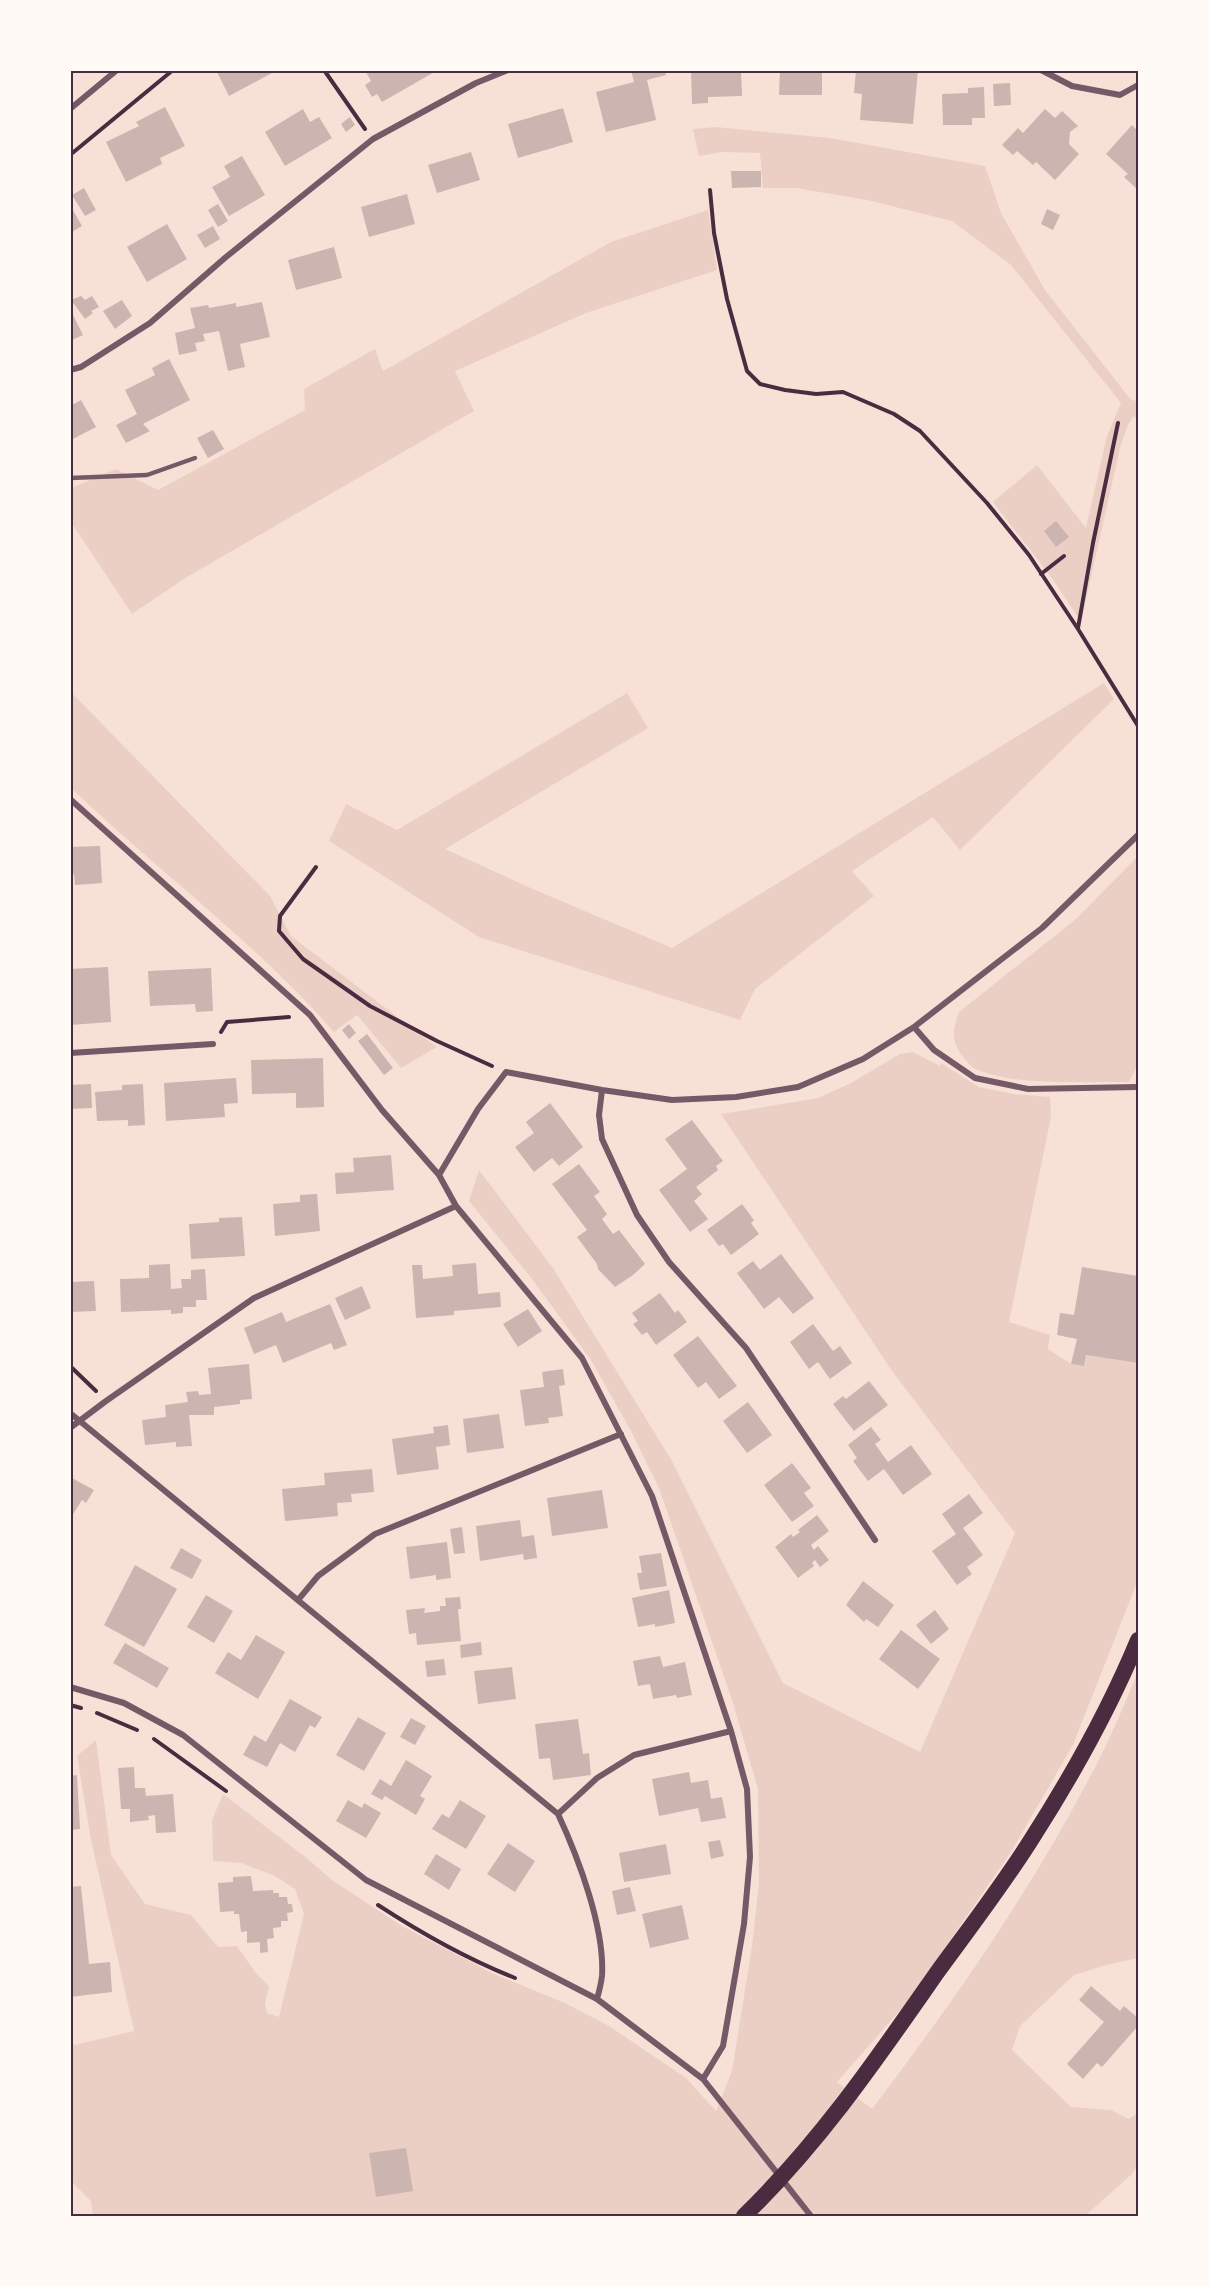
<svg xmlns="http://www.w3.org/2000/svg" width="1209" height="2287" font-family="'Alegreya Sans',sans-serif">
  <style>
    .green { fill: #ebcfc5 }
    .building { fill: #ccb4b1 }
    .lines { fill: none; stroke-linecap: round; stroke-linejoin: round }
    .path { stroke: #4a2c40; stroke-width: 4 }
    .service { stroke: #755966; stroke-width: 4.5 }
    .minor { stroke: #755966; stroke-width: 6 }
    .trunk { stroke: #4a2c40; stroke-width: 16 }
    .neatline { fill: none; stroke: #4a2c40; stroke-width: 2 }
  </style>
  <rect width="100%" height="100%" fill="#f7e1d7"/>
  <path class="green" d="M716 127 830 138 985 166 1001 213 1045 290 1131 400 1138 401V421L1134 416 1127 427 1120 448 1081 622 1054 581 993 502 1037 465 1086 528 1107 436 1121 403 1011 265 952 221 867 200 796 188H763L760 153 722 152 699 156 693 129Z
    M708 210 717 270 586 313 455 371 474 411 187 577 132 614 71 522V488L116 469 158 490 305 410 304 389 375 349 383 371 611 242Z
    M1104 683 1114 699 960 850 933 817 852 871 874 896 755 989 740 1020 479 937 329 841 346 804 397 830 627 693 648 728 445 849 533 889 672 948Z
    M70 691 270 896 291 936 437 1047 401 1068 357 1015 334 1032C255 942 157 870 71 788Z
    M1138 856V1064L1129 1082C1086 1081 1011 1087 974 1068 970 1066 967 1061 964 1058 951 1043 952 1030 959 1012L1076 919Z
    M913 1052 940 1066 941 1063 979 1087 1014 1094 1050 1097 1051 1117 1009 1322 1050 1335 1048 1349 1071 1364 1084 1366 1086 1355 1138 1363V1580L1073 1745 1011 1852 910 1999 837 2082 872 2109C953 2002 1031 1891 1093 1771 1110 1739 1124 1705 1138 1672V1958L1110 1964 1074 1975 1020 2026 1012 2050 1071 2107 1111 2110 1129 2119 1138 2112V2165L1132 2174 1085 2216H93L91 2201 71 2181 70 2038 74 2045 134 2031 91 1840 77 1756 96 1740 111 1855 145 1904 191 1915 218 1947 237 1946 255 1972 269 1986 265 2004 267 2013 279 2017 304 1914 295 1889 273 1875 241 1863 213 1861 212 1820 223 1794 308 1859 332 1880 402 1926 494 1974 565 2003 609 2026 686 2078 716 2111 732 2071 752 1946 759 1882 758 1789 732 1700 659 1488 631 1431 591 1360 532 1279 469 1201 479 1170 553 1268 672 1461 783 1683 920 1752 1015 1533 892 1371 721 1114 818 1098 851 1083 900 1054Z"/>
  <path class="building" d="M216 70H271L272 73 229 96Z
    M365 70H438L382 102 377 94 372 97 365 85 371 81Z
    M631 70H665L666 75 647 80 656 120 606 132 596 92 634 82Z
    M691 70H741L742 96 708 97V103L692 104Z
    M780 70H822V95H779Z
    M856 70H918L913 124 860 120 862 94 854 93Z
    M1010 83 1011 105 994 106 993 84Z
    M984 87 985 118H972V125H943L942 94 968 93V88Z
    M165 107 185 146 160 158 162 164 126 182 106 142 139 126 136 122Z
    M563 108 573 142 518 158 508 124Z
    M303 109 310 122 319 117 332 138 285 166 265 132Z
    M1045 109 1055 118 1062 111 1078 126 1070 132 1069 144 1079 154 1055 180 1036 162 1033 165 1017 151 1013 155 1002 145 1018 128 1023 133Z
    M350 117 355 125 346 132 341 124Z
    M1132 125 1138 131V187L1137 189 1124 177 1128 174 1106 154Z
    M471 152 480 180 437 193 428 165Z
    M242 156 265 195 229 216 212 187 230 177 224 166Z
    M731 171H761V187L732 188Z
    M84 188 96 210 85 216 72 195Z
    M407 194 415 224 369 237 361 207Z
    M218 204 228 221 218 227 208 210Z
    M70 205 82 226 70 233Z
    M1047 209 1060 215 1053 230 1041 224Z
    M167 224 187 259 147 282 127 247Z
    M213 226 220 239 205 248 197 235Z
    M334 247 342 278 296 290 288 260Z
    M81 296 85 300 92 296 99 307 91 311 93 313 85 319 71 300Z
    M122 300 132 316 115 329 103 311Z
    M262 302 270 337 240 344 245 367 228 371 219 331 203 334 205 341 195 343 197 351 179 355 175 333 195 328 190 308 208 305 209 308 236 303V307Z
    M70 309 83 335 70 341Z
    M169 359 190 400 143 424 150 431 126 443 116 425 137 414 125 390 155 375 152 368Z
    M81 400 96 427 71 440 70 406Z
    M213 430 224 449 208 458 197 438Z
    M1056 521 1069 537 1056 547 1044 531Z
    M100 846 102 883 75 885 74 874 70 875V847Z
    M108 967 111 1022 70 1025V969Z
    M211 968 213 1011 196 1012 195 1004 150 1006 148 971Z
    M349 1024 356 1033 349 1039 342 1030Z
    M367 1034 393 1068 384 1075 358 1041Z
    M323 1058 324 1107 296 1108V1093L252 1094 251 1060Z
    M236 1078 238 1103 224 1104 225 1117 166 1121 164 1083Z
    M91 1084 92 1108 70 1109V1085Z
    M143 1084 145 1125 128 1126V1120L97 1121 95 1092 122 1090V1085Z
    M550 1103 583 1147 559 1166 552 1158 534 1172 515 1147 534 1133 526 1122Z
    M692 1120 723 1161 716 1166 718 1170 696 1187 702 1194 694 1201 708 1219 690 1232 659 1190 687 1169 665 1139Z
    M391 1155 394 1190 336 1194 335 1173 354 1172 353 1158Z
    M579 1164 600 1192 594 1196 607 1214 602 1219 613 1234 619 1230 645 1264 633 1275 615 1287 598 1269 597 1264 577 1237 587 1230 552 1184Z
    M317 1194 320 1231 275 1236 273 1204 300 1202V1195Z
    M742 1204 754 1220 751 1223 759 1234 731 1255 723 1244 719 1246 707 1230Z
    M242 1217 245 1256 191 1259 189 1224 219 1222V1218Z
    M781 1254 814 1298 793 1314 779 1297 764 1309 737 1273 753 1261 760 1270Z
    M476 1263 478 1294 500 1292 501 1307 454 1311V1315L416 1318 412 1265H422L423 1279 453 1276 452 1265Z
    M170 1264 171 1289 182 1288 181 1279H191V1270L205 1269 207 1300H196V1307H183V1313L171 1314V1310L121 1312 120 1279 149 1278V1265Z
    M1082 1267 1138 1276V1363L1086 1355 1084 1366 1071 1364 1077 1339 1057 1335 1060 1313 1074 1315Z
    M94 1281 96 1311 70 1312V1282Z
    M362 1286 371 1308 345 1320 335 1298Z
    M660 1293 675 1313 678 1310 687 1322 656 1345 647 1332 642 1335 633 1324 638 1321 632 1313Z
    M330 1304 347 1345 334 1350 331 1343 283 1363 276 1345 254 1354 244 1328 282 1312 286 1322Z
    M528 1309 542 1331 518 1347 503 1324Z
    M813 1324 833 1351 840 1346 852 1363 830 1379 818 1362 809 1369 790 1342Z
    M698 1336 737 1386 719 1399 706 1382 698 1388 673 1355Z
    M249 1364 252 1399 240 1400V1404L214 1407V1415H189L192 1446 176 1447V1442L145 1445 142 1420 166 1417 165 1405 188 1402 186 1392 198 1391 199 1395 211 1394 208 1368Z
    M563 1369 565 1385 559 1386 563 1416 548 1418 549 1423 525 1426 520 1390 544 1387 542 1372Z
    M869 1381 888 1405 854 1431 833 1404 843 1396 846 1399Z
    M748 1402 772 1435 747 1453 723 1421Z
    M499 1414 504 1448 467 1453 463 1419Z
    M448 1425 450 1445 436 1447 439 1469 397 1475 392 1439 434 1433 433 1427Z
    M871 1427 881 1440 875 1444 888 1462 911 1445 932 1474 903 1495 884 1469 868 1481 853 1461 857 1458 848 1445Z
    M792 1463 811 1488 804 1493 814 1506 792 1522 764 1485Z
    M372 1469 374 1492 351 1494 352 1502 337 1503 338 1516 285 1521 282 1489 325 1485 324 1473Z
    M70 1477 94 1490 86 1503 82 1500 70 1519Z
    M602 1490 608 1528 552 1536 547 1498Z
    M969 1494 983 1513 963 1528 983 1555 967 1567 972 1574 957 1585 932 1551 956 1534 942 1514Z
    M817 1515 829 1531 811 1545 814 1550 818 1546 829 1560 820 1567 815 1560 812 1563 814 1566 798 1578 775 1547 791 1534 793 1537 800 1532 798 1530Z
    M520 1520 522 1537 534 1535 537 1558 524 1560 523 1554 480 1561 476 1526Z
    M462 1527 465 1553 454 1554 450 1529Z
    M447 1542 451 1578 436 1580V1575L410 1579 406 1547Z
    M181 1548 202 1560 192 1579 170 1568Z
    M661 1553 667 1586 640 1590 637 1573H642L639 1556Z
    M135 1565 177 1589 144 1647 104 1625Z
    M863 1581 894 1605 878 1627 866 1619 864 1622 846 1605Z
    M669 1590 675 1623 655 1627V1624L638 1627 632 1598Z
    M206 1595 233 1611 214 1643 187 1627Z
    M460 1597 461 1609H458L461 1641 417 1645 416 1633 409 1634 406 1610 425 1608 424 1613 440 1611V1606H446L445 1598Z
    M935 1610 949 1629 931 1644 916 1625Z
    M901 1630 940 1659 918 1689 879 1659Z
    M256 1635 285 1652 258 1699 215 1673 228 1652 241 1660Z
    M481 1642 482 1655 461 1658 460 1645Z
    M125 1643 169 1668 157 1688 113 1663Z
    M660 1656 663 1667 685 1662 692 1695 677 1698 676 1695 653 1699 650 1684 638 1686 633 1661Z
    M444 1659 446 1675 427 1677 425 1661Z
    M512 1667 516 1699 478 1704 474 1671Z
    M290 1699 322 1717 315 1728 310 1725 295 1752 280 1743 267 1767 243 1755 254 1735 266 1742Z
    M358 1717 386 1733 364 1771 336 1755Z
    M411 1718 426 1726 415 1745 400 1737Z
    M578 1719 583 1754 589 1753 591 1775 553 1780 550 1758 539 1759 535 1724Z
    M406 1760 432 1776 420 1796 425 1799 416 1815 385 1796 382 1800 371 1794 380 1779 391 1786Z
    M134 1767 135 1788H145L146 1796 173 1794 176 1832 156 1833 155 1815 148 1816 149 1820 130 1822V1809H121L118 1768Z
    M689 1772 691 1783 708 1780 711 1799 722 1797 726 1818 701 1822 698 1808 659 1816 652 1779Z
    M77 1775 80 1829 70 1830V1776Z
    M348 1800 362 1808 364 1803 381 1813 366 1838 336 1821Z
    M460 1800 486 1816 466 1849 432 1829 442 1814 449 1818Z
    M720 1840 724 1856 711 1859 708 1842Z
    M508 1843 535 1861 515 1892 487 1874Z
    M666 1844 671 1874 624 1882 619 1853Z
    M436 1854 461 1869 449 1890 424 1874Z
    M251 1876 253 1891 273 1890V1893H279V1897H287L288 1904H292L293 1912 287 1913 288 1921H281V1927L273 1928 274 1938 267 1939 268 1952 260 1953V1942L247 1943V1931L241 1932 239 1914H234V1911L220 1912 218 1883 233 1882V1877Z
    M81 1886 89 1964 110 1962 112 1992 70 1997V1887Z
    M630 1887 636 1911 617 1915 612 1891Z
    M682 1905 689 1939 650 1948 642 1914Z
    M1091 1986 1120 2011 1124 2006 1138 2018V2026L1102 2067 1097 2063 1083 2079 1067 2064 1104 2022 1079 2000Z
    M406 2148 413 2191 376 2197 369 2153Z"/>
  <g class="lines">
    <path class="path" d="M324 70 365 129
      M70 155 173 70
      M710 190 714 233 727 299 747 371 760 384 785 390 816 394 843 392 894 414 920 431 987 503 1029 555 1078 629 1138 726
      M1041 574 1064 556
      M1078 628 1093 543 1118 423
      M316 867 280 916 279 931 303 959 370 1006 437 1041 492 1066
      M221 1032 227 1022 289 1017
      M70 1366 96 1391
      M70 1705 81 1708
      M97 1713 137 1730
      M154 1739 226 1791
      M378 1905C421 1933 467 1959 515 1978"/>
    <path class="service" d="M70 478 147 475 195 458"/>
    <path class="minor" d="M1041 70 1072 86 1120 95 1138 85
      M70 109 117 70
      M70 370 81 367 150 323 226 257 373 139 476 83 508 70
      M70 799 310 1015 382 1110 439 1175 456 1206 582 1358 652 1496 731 1731 747 1789 750 1857 744 1924 723 2046 703 2079
      M914 1027 934 1050 975 1078 1028 1089 1138 1087
      M70 1053 213 1044
      M602 1090 599 1115 602 1139 637 1215 669 1262 746 1348 875 1540
      M439 1175 478 1109 506 1072 602 1090 672 1100 736 1097 798 1087 863 1059 914 1027 1042 928 1138 835
      M70 1413 558 1814C578 1857 605 1928 602 1976 601 1984 599 1992 597 1999
      M70 1428 106 1401 254 1298 456 1206
      M298 1600 318 1576 375 1534 621 1434
      M70 1687 124 1703 183 1735 366 1880 597 1999 703 2079 811 2216
      M558 1814 597 1778 634 1755 731 1731"/>
    <path class="trunk" d="M744 2216C820 2142 876 2060 936 1974 968 1930 1002 1886 1031 1840 1072 1776 1109 1710 1138 1640"/>
  </g>
  <rect width="1209" height="2287" fill="none" stroke="#fffaf5" stroke-width="144"/>
  <rect x="72" y="72" width="1065" height="2143" class="neatline"/>
</svg>
